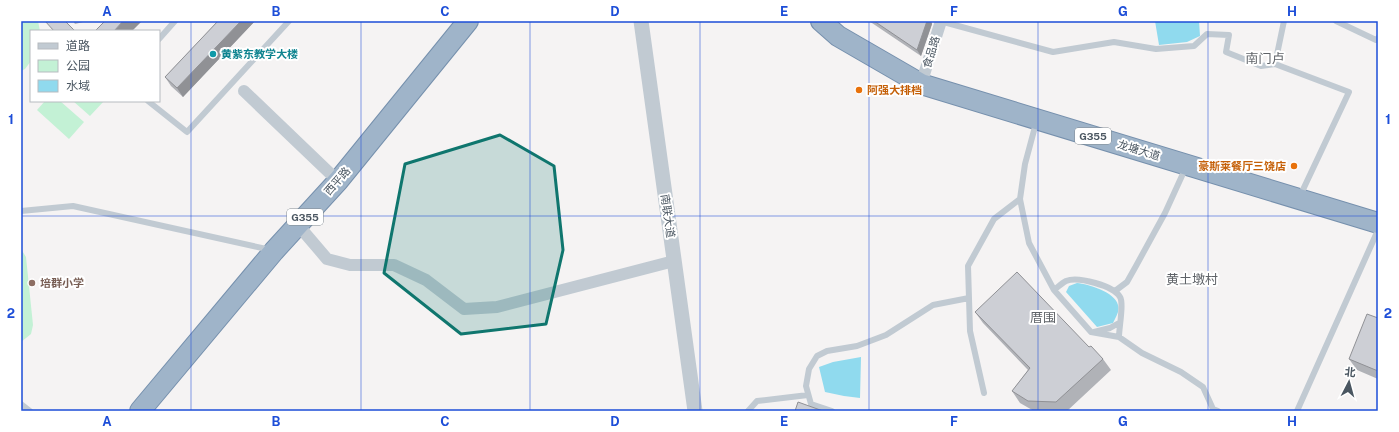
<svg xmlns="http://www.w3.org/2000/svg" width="1399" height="432" font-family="'Public Sans','Noto Sans SC',sans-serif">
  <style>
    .green { fill: #c3f1d5 }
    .water { fill: #90daee }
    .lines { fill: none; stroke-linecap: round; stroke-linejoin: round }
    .trunk-casing { stroke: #7690ad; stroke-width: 22 }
    .service { stroke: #c1cad2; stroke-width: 6 }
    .minor { stroke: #c1cad2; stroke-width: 12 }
    .tertiary { stroke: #c1cad2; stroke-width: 15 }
    .trunk { stroke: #9fb4c9; stroke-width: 20 }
    .wall { fill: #b0b2b7 }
    .shaded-wall { fill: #909195 }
    .building { fill: #cdcfd5; stroke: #909195 }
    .marked { fill: #0f766e; fill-opacity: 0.2; stroke: #0f766e; stroke-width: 3; stroke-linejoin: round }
    .grid { fill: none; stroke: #1d4ed8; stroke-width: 1; stroke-opacity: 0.55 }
    .culture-dot { fill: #0f9aa8; stroke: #fff; stroke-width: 1.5 }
    .food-dot { fill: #e8710a; stroke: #fff; stroke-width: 1.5 }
    .education-dot { fill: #8d6e63; stroke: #fff; stroke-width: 1.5 }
    .labels { text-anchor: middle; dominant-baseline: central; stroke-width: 4; stroke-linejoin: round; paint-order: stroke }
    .shield { fill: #fff; stroke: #808990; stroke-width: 1 }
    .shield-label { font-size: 10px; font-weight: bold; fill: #4a5661 }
    .street-label { font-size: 11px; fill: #4a5661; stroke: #fff }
    .culture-label { font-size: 11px; font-weight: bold; fill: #0d838f; stroke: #fff; text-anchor: start }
    .food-label { font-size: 11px; font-weight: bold; fill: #c56008; stroke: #fff; text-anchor: start }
    .education-label { font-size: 11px; font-weight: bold; fill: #785e54; stroke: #fff; text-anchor: start }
    .quarter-label { font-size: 13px; fill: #5f6368; stroke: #fff }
    .neatline { fill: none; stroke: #1d4ed8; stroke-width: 1.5 }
    .grid-label { font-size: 13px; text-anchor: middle; font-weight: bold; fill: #1d4ed8 }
  </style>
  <rect width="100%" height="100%" fill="#f5f3f3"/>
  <path class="green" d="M21 21H38L40 31H31V61L25 69 21 71Z
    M45 101H60L84 122 69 139 37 110Z
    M73 101H104L90 116Z
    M21 249 26 257 33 325 31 334 21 342Z"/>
  <path class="water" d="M1155 21H1199L1200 36 1187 42 1159 45Z
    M1077 283C1088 284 1115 292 1118 305 1120 311 1116 317 1113 323L1097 327 1066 292 1069 286Z
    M861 357 860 398 844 396 825 392 819 367 833 362Z"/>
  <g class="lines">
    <g class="trunk-casing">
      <path id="trunk" d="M821 21 838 36 921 84 1378 223
        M140 411 274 251 338 181 468 21"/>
    </g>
    <path class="service" d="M940 21 1053 52 1114 42 1156 49 1194 46 1207 34 1229 35 1226 52 1261 66 1275 64 1349 92 1300 196
      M1336 21 1376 40 1378 38
      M159 39 175 21
      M1275 64 1284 21
      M148 101 187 132 289 21
      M1036 123 1025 164 1020 199 1029 243 1054 290 1091 332 1119 337 1142 353 1181 372 1203 387 1213 409 1218 411
      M21 211 73 206 271 250
      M1054 290C1058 287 1062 283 1066 281 1078 276 1114 286 1120 297 1124 303 1119 328 1119 337
      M1115 291 1127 282 1136 266 1165 213 1186 167
      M1094 332 1110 328 1119 323
      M984 393 970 331 968 266 994 219 1020 199
      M21 404 30 411
      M748 411 757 401 808 395
      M832 411 811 404 806 386 809 369 817 356 827 351 857 346 886 335 933 305 969 298
      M1297 411 1378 230"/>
    <path class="minor" d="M921 84 941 21
      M244 91 338 181
      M298 225 327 259 350 265H394L426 280 464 309 497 307 674 261"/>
    <path class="tertiary" d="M641 21 695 411"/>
    <use href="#trunk" class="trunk"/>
  </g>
  <path class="wall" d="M73 21H87L75 24Z
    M218 21H255L183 97 171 86 165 77Z
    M869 21H931L932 24 921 56Z
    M975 312 1089 347 1103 359 1111 370 1067 411H1034L1020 403 1012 391 1028 370 983 323Z
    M1378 318V379L1357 370 1349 359Z"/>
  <path class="shaded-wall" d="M123 21H142L132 31H114Z
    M241 21H255L183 97 177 88Z
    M927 21H931L932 24 921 56 917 50Z"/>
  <path class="building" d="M45 21H65L75 31H54Z
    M105 21H123L114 31H95Z
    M218 21H241L177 88 165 77Z
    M874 21H927L917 50Z
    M1017 272 1089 347 1091 346 1103 359 1056 402 1028 401 1012 391 1030 368 975 312Z
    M1367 314 1378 318V371L1349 359Z
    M798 402 823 411H795Z"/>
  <path class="marked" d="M500 135 554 166 563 250 546 324 461 334 384 273 405 164Z"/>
  <path class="grid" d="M191 21V411M361 21V411M530 21V411M700 21V411M869 21V411M1038 21V411M1208 21V411M21 216H1378"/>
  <circle class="culture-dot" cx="213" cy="54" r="4"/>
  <g class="food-dot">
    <circle cx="859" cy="90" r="4"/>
    <circle cx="1294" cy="166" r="4"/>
  </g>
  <circle class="education-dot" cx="32" cy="283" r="4"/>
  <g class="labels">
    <g class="shield">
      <rect x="1075" y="128" width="36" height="16" rx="3"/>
      <rect x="287" y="209" width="36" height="16" rx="3"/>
    </g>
    <g class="shield-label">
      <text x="1093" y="136">G355</text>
      <text x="305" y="217">G355</text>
    </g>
    <g class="street-label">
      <text transform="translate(931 52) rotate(-73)">食品路</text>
      <text transform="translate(1139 150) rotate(17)">龙塘大道</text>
      <text transform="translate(337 181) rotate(-49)">西平路</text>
      <text transform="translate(668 216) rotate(82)">南联大道</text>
    </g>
    <g class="culture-label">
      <text x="221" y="54">黄紫东教学大楼</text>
    </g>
    <g class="food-label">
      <text x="867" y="90">阿强大排档</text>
      <text x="1286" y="166" text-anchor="end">豪斯莱餐厅三饶店</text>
    </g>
    <g class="education-label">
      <text x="40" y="283">培群小学</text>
    </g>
    <g class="quarter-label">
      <text x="1265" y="58">南门卢</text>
      <text x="1192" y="279">黄土墩村</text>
      <text x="1043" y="317">厝围</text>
    </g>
  </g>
  <rect width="1399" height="432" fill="none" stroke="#ffffff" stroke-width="44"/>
  <rect x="30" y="30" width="130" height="72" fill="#ffffff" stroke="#b7bbc0"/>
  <rect x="38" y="43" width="20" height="6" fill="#c1cad2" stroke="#b7bbc0"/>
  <text x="66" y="50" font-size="12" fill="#4a5661">道路</text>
  <rect x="38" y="60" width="20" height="12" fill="#c3f1d5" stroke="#b7bbc0"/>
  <text x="66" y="70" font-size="12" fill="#4a5661">公园</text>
  <rect x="38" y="80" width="20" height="12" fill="#90daee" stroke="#b7bbc0"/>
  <text x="66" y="90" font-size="12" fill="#4a5661">水域</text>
  <g transform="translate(1349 382) rotate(6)" stroke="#ffffff" stroke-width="3" paint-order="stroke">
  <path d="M0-3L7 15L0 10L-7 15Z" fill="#4a5661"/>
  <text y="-6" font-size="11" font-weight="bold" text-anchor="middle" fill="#4a5661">北</text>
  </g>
  <rect x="22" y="22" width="1355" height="388" class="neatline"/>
  <g class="grid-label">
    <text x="107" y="16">A</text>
    <text x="276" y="16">B</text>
    <text x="445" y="16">C</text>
    <text x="615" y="16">D</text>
    <text x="784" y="16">E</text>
    <text x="954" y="16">F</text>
    <text x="1123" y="16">G</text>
    <text x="1292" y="16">H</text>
    <text x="11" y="124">1</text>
    <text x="1388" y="124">1</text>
    <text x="11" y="318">2</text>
    <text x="1388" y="318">2</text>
    <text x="107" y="426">A</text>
    <text x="276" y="426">B</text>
    <text x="445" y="426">C</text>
    <text x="615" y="426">D</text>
    <text x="784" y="426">E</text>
    <text x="954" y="426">F</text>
    <text x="1123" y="426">G</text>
    <text x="1292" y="426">H</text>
  </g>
</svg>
